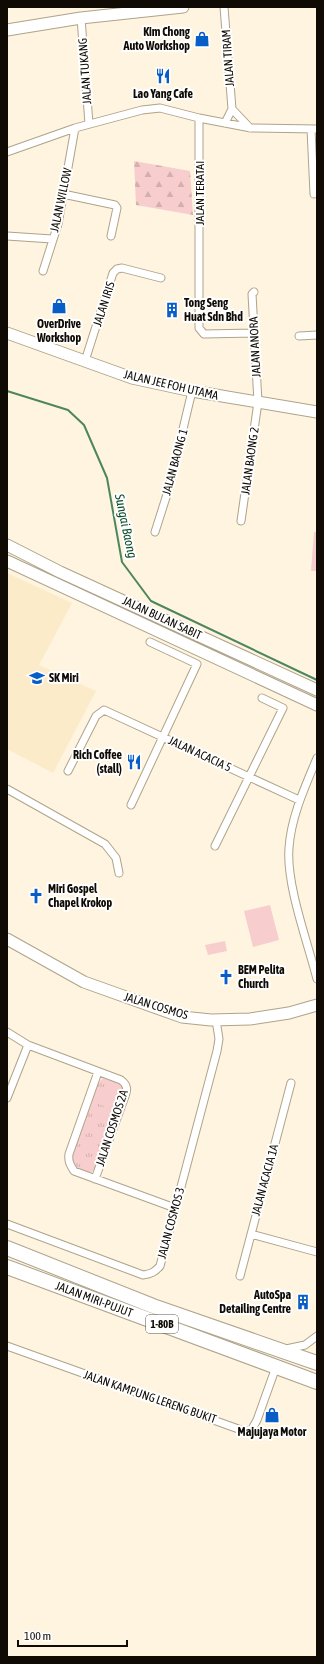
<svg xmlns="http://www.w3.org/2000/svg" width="324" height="1664" font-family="'Asap Condensed',sans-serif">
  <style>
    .built { fill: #fbebc9 }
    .forest { fill: url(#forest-firs) }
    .park { fill: url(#park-tufts) }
    .garden { fill: #f8cdce }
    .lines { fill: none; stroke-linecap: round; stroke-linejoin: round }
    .stream { stroke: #4d865e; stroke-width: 2 }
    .street-casing { stroke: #afa38a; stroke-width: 9 }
    .secondary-casing { stroke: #afa38a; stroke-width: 13 }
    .highway-casing { stroke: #afa38a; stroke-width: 16 }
    .street { stroke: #fff; stroke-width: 7 }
    .secondary { stroke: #fff; stroke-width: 11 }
    .highway { stroke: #fff; stroke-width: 14 }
    .labels { text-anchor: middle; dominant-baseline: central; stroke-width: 4; stroke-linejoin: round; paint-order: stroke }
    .shield { fill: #fff; stroke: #57544f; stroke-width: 1 }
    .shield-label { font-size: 11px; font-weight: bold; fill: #0f0b04 }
    .poi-label { font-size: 12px; font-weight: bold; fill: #0f0b04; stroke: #fff; text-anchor: start }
    .street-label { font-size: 12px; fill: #0f0b04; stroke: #fff }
    .water-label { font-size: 13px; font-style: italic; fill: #0d4d2b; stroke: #fff }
  </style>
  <defs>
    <pattern id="forest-firs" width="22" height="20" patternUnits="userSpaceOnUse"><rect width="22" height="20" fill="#f8cdce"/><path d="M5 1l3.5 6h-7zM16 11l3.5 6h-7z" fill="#d3afaf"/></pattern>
    <pattern id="park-tufts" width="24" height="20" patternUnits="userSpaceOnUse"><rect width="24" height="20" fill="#f8cdce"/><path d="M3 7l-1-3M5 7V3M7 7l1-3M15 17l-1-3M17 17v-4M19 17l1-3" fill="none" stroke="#d3afaf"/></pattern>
  </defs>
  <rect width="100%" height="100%" fill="#fef4df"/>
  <path class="built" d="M7 573 72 603 39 665 96 691 53 773 7 749Z"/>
  <path class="forest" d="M134 161 190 171 193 215 136 205Z"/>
  <path class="park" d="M103 1078H109L123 1083 125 1091 95 1169 90 1173 75 1168 71 1161V1153L99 1082Z"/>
  <path class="garden" d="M314 532H317V571H311Z
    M270 905 279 940 253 947 244 911Z
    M225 941 227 951 208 955 205 945Z
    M101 1087 117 1093 112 1109 96 1103Z"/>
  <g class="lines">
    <path class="stream" d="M7 391 68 410 84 425 107 478 122 562 151 601 317 680"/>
    <g class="street-casing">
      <path id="street" d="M224 7 232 109 225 123
        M81 18 89 124
        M232 109 250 128
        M311 129 314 194
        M7 152 75 128 142 110 160 108 199 118
        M63 194 115 205 117 208 111 236
        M7 236 52 239
        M43 271 58 224 75 128
        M255 333 204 334 199 328V118L251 128 317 129
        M299 336 317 335
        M85 361 113 273 117 269 122 268 161 278
        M241 521 258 402 252 294 254 292
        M155 532 169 488 192 391
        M317 758C305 787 291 817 289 848 286 885 308 943 317 979
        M68 771 96 716 104 710 299 800
        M7 789 105 844 116 858 119 873
        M131 805 197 664 150 642
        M215 846 283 708 262 698
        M7 1032 28 1045 121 1080C129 1086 127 1091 124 1099L95 1179
        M98 1072 69 1154C68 1161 70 1165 74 1171L175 1208
        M7 1098 28 1045
        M7 1224 143 1275C151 1274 155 1272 160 1266L217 1051 219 1039 216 1020
        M251 1234 317 1252
        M240 1276 291 1083
        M7 1346 244 1431 252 1429 257 1420 276 1367
        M286 1349 305 1345 317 1336"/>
    </g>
    <g class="secondary-casing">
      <path id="secondary" d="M7 30 81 18 183 7
        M7 333 132 378 192 391 317 412
        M7 545 60 572 317 690
        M7 561 317 705
        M7 939 84 982 182 1017 211 1020 250 1019 289 1013 317 1005"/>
    </g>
    <g class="highway-casing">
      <g id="highway">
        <path d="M7 1248 153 1306 317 1363"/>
        <path id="s1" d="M7 1267 317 1382"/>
      </g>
    </g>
    <use href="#street" class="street"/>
    <use href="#secondary" class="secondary"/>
    <use href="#highway" class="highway"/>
  </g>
  <defs>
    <g id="shop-bare" transform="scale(1.2)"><path d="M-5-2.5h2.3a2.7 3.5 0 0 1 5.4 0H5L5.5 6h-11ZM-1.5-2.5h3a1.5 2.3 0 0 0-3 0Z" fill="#085ec7" stroke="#fff" stroke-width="2.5" paint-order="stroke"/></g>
    <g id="restaurant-bare" transform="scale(1.2)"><path d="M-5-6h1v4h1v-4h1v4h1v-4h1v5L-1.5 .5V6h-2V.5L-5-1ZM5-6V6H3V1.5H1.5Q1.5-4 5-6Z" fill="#085ec7" stroke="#fff" stroke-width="2.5" paint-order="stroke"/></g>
    <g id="building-bare" transform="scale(1.2)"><path d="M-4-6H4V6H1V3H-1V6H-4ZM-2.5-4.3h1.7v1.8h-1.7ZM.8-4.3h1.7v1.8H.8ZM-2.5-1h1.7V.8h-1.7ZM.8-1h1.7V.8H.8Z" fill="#085ec7" stroke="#fff" stroke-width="2.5" paint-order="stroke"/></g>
    <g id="school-bare" transform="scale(1.2)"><path d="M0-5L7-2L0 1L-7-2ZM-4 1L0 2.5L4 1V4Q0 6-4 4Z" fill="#085ec7" stroke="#fff" stroke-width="2.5" paint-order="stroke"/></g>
    <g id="church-bare" transform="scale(1.2)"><path d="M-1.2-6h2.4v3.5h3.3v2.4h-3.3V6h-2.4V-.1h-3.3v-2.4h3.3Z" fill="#085ec7" stroke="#fff" stroke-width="2.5" paint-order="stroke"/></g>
  </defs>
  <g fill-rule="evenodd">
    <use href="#shop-bare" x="202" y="39"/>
    <use href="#restaurant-bare" x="163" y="76"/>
    <use href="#shop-bare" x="59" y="306"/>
    <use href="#building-bare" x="172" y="310"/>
    <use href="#school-bare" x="37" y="678"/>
    <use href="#restaurant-bare" x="134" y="762"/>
    <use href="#church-bare" x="36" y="896"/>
    <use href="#church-bare" x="226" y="977"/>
    <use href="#building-bare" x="303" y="1302"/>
    <use href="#shop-bare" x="272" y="1415"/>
  </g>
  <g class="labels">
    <rect class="shield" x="146" y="1315" width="32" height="18" rx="3"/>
    <g class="shield-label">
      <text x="162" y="1324">1-80B</text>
    </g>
    <g class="poi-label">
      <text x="190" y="32" text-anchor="end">Kim Chong<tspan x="190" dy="14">Auto Workshop</tspan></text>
      <text x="163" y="94" text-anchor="middle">Lao Yang Cafe</text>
      <text x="184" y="303">Tong Seng<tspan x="184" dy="14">Huat Sdn Bhd</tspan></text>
      <text x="59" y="324" text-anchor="middle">OverDrive<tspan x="59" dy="14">Workshop</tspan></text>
      <text x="49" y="678">SK Miri</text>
      <text x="122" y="755" text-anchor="end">Rich Coffee<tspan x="122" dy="14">(stall)</tspan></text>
      <text x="48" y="889">Miri Gospel<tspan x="48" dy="14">Chapel Krokop</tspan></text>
      <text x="238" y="970">BEM Pelita<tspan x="238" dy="14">Church</tspan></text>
      <text x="291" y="1295" text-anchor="end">AutoSpa<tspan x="291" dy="14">Detailing Centre</tspan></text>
      <text x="272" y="1432" text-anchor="middle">Majujaya Motor</text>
    </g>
    <g class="street-label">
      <text transform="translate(228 58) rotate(-94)">JALAN TIRAM</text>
      <text transform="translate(85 71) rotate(-94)">JALAN TUKANG</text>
      <text transform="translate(200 193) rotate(-90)">JALAN TERATAI</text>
      <text transform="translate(61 200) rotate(-78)">JALAN WILLOW</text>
      <text transform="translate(104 304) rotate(-72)">JALAN IRIS</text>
      <text transform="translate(255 347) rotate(-93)">JALAN ANORA</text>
      <text transform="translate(171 385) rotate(13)">JALAN JEE FOH UTAMA</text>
      <text transform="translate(250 461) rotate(-82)">JALAN BAONG 2</text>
      <text transform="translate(175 462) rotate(-75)">JALAN BAONG 1</text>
      <text transform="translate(162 618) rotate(25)">JALAN BULAN SABIT</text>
      <text transform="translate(200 754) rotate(25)">JALAN ACACIA 5</text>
      <text transform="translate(156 1006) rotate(17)">JALAN COSMOS</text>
      <text transform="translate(112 1128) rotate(-72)">JALAN COSMOS 2A</text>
      <text transform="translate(265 1180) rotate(-75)">JALAN ACACIA 1A</text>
      <text transform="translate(171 1223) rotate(-75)">JALAN COSMOS 3</text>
      <text stroke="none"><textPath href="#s1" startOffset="93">JALAN MIRI-PUJUT</textPath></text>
      <text transform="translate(150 1397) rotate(19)">JALAN KAMPUNG LERENG BUKIT</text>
    </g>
    <g class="water-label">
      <text transform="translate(126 526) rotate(78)">Sungai Baong</text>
    </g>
  </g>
  <rect width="324" height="1664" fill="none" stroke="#0f0b04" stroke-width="16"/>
  <path d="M18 1640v6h109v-6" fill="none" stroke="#0f0b04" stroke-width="2"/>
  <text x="24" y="1640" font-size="12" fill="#0f0b04" stroke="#ffffff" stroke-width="3" paint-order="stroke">100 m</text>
</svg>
